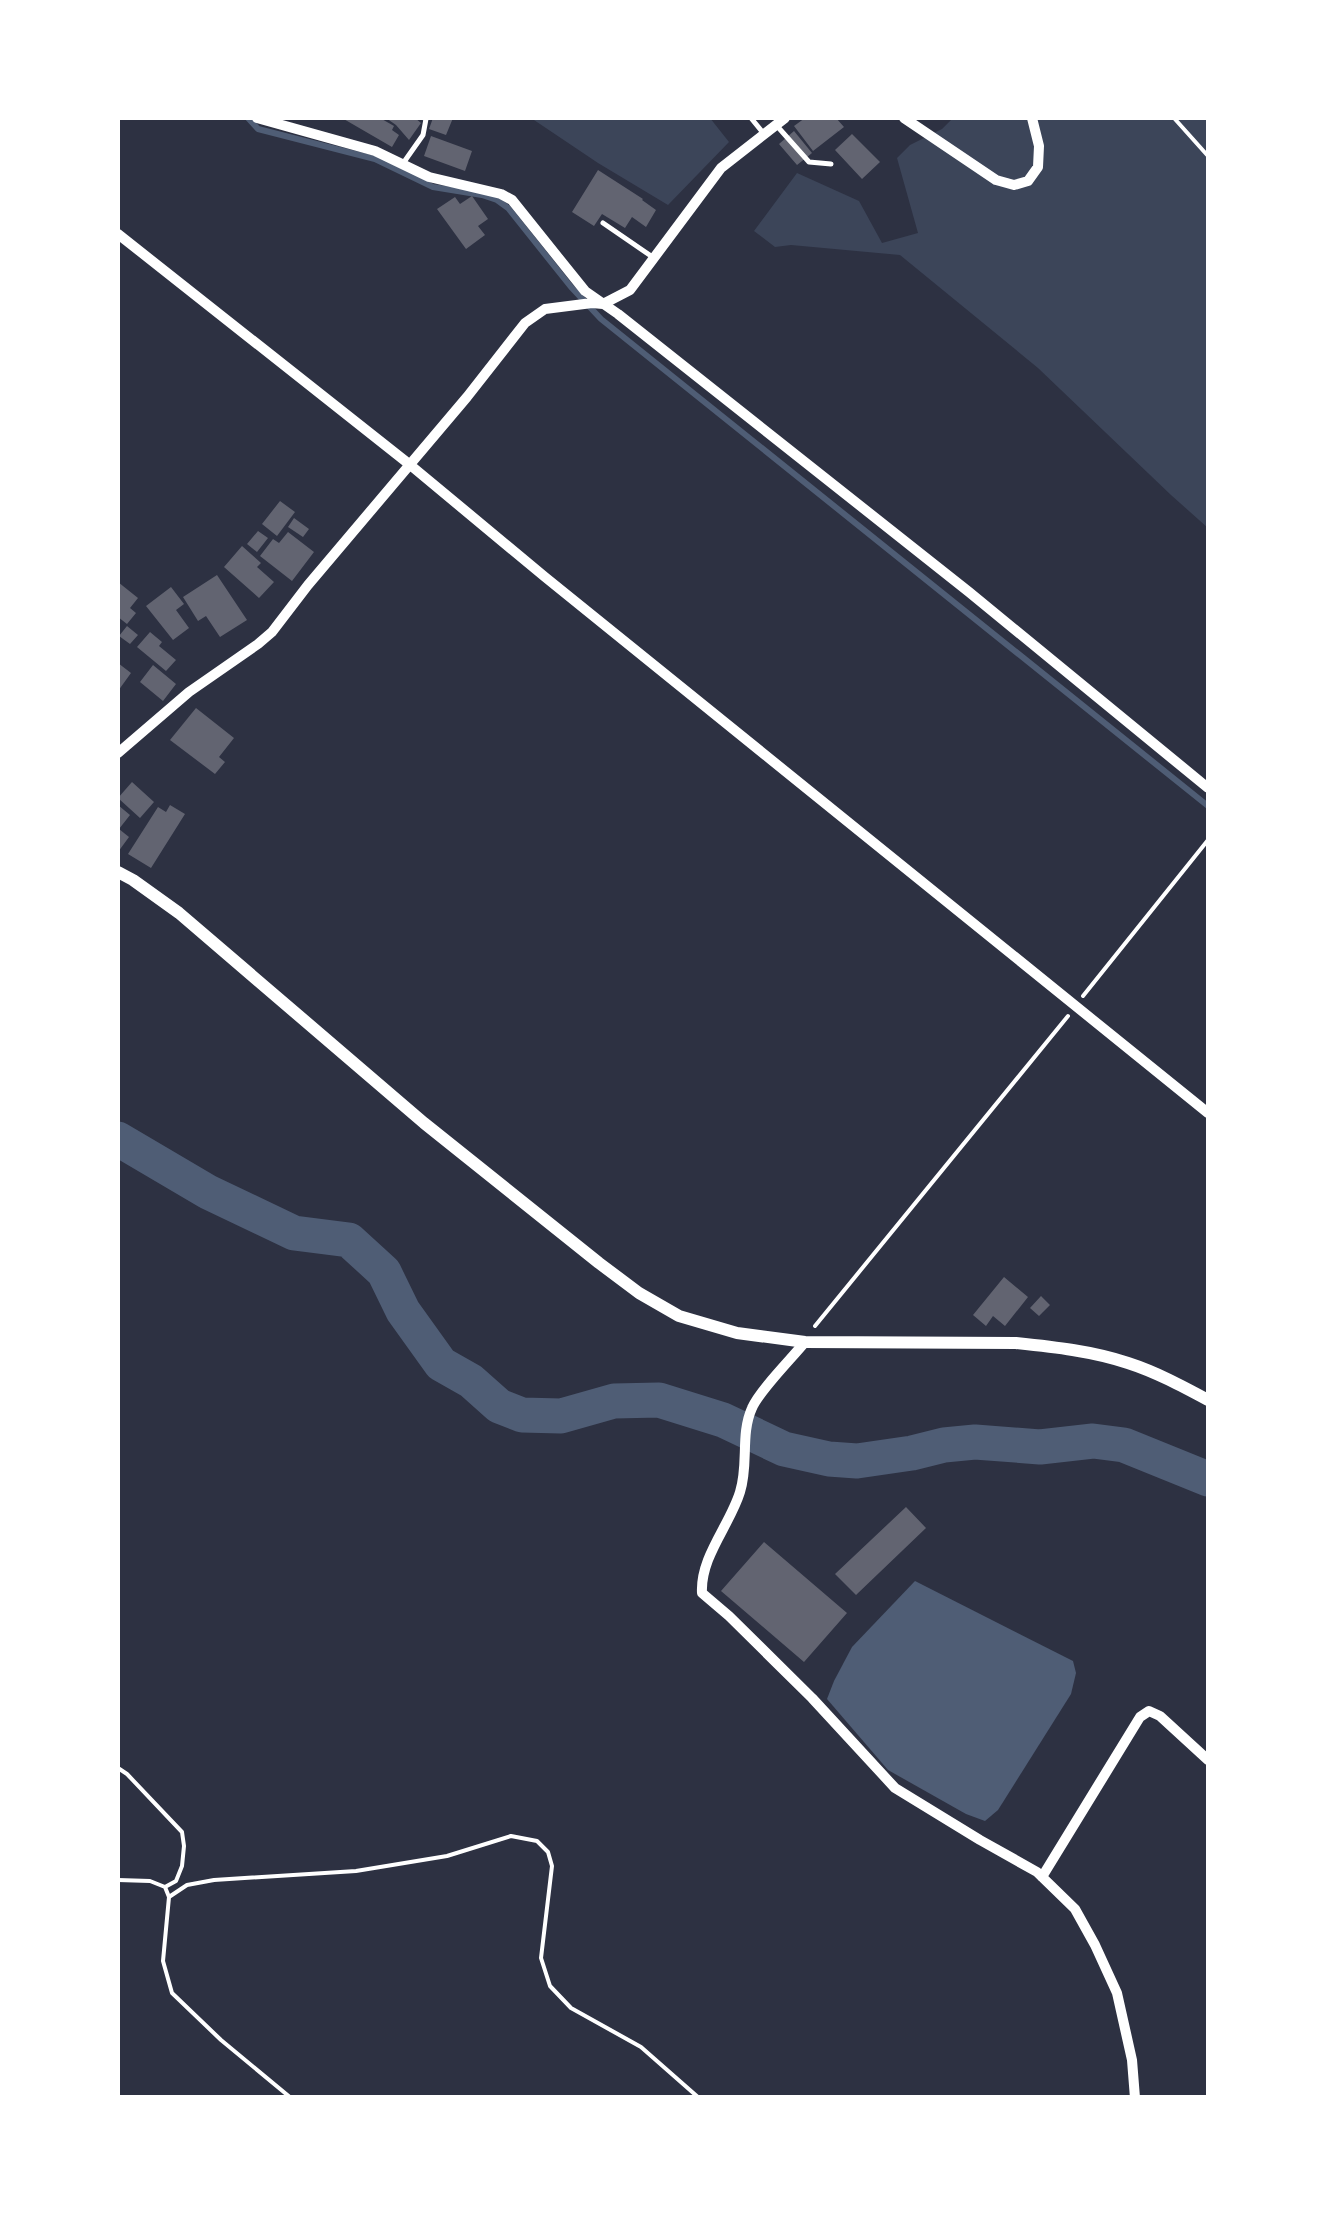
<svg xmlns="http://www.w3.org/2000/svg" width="1326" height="2215" font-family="'Source Serif 4',serif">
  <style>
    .green { fill: #3c4559 }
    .water { fill: #4f5d75 }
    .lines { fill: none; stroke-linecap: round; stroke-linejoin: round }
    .stream { stroke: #4f5d75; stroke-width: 6 }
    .river { stroke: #4f5d75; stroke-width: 35 }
    .building { fill: #626471 }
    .path { stroke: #fff; stroke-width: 4 }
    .service { stroke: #fff; stroke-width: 5 }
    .minor { stroke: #fff; stroke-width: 10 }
    .tertiary { stroke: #fff; stroke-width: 12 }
  </style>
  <rect width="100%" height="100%" fill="#2d3142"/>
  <path class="green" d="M531 118H710L729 142 668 205 598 163Z
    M953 118H1208V528L1171 495 1038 368 900 255 791 245 775 247 754 231 797 173 859 201 882 243 918 233 897 158 910 145 942 129Z"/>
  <path class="water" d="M915 1581 1073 1661 1076 1673 1071 1694 998 1810 985 1821 966 1814 888 1770 827 1699 834 1681 852 1647Z"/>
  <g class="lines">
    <path class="stream" d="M248 118 258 129 375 159 433 187 482 195 497 200 508 208 571 287 601 319 1208 806"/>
    <path class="river" d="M118 1139 208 1192 294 1233 349 1240 384 1272 403 1311 441 1364 471 1381 499 1406 522 1415 561 1416 614 1401 659 1400 723 1420 784 1449 829 1459 857 1461 912 1453 944 1445 975 1442 1040 1447 1093 1441 1124 1445 1208 1479"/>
  </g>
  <path class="building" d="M342 118H380L394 126 392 130 399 135 392 147Z
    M386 118H415L421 123 409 140 396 125Z
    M433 118H453L446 135 429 129Z
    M805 118H836L844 127 813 151 794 126Z
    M794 131 812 153 797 165 779 144Z
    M852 134 880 162 862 179 835 150Z
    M431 136 472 151 465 171 424 156Z
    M598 170 643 199 642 200 656 210 646 227 632 217 625 228 602 214 594 226 572 212Z
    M472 196 488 219 478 226 485 235 466 249 437 209 455 197 460 204Z
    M280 501 295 512 277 536 262 524Z
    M294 518 309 529 303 537 288 527Z
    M258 531 268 538 257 552 247 544Z
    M288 532 314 552 292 581 260 556 273 539 279 543Z
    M242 546 261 563 257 567 274 582 259 598 224 567Z
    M217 575 247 620 220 637 206 616 198 621 183 597Z
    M118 582 138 598 130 608 136 613 127 624 118 617Z
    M171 587 184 604 176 610 189 628 173 640 146 606Z
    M127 626 138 635 130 644 119 636Z
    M150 632 162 642 159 646 176 660 166 671 137 647Z
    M118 663 131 673 118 691Z
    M153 665 176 684 163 701 140 682Z
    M196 708 234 738 219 757 225 762 215 774 170 740Z
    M132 782 154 802 140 818 118 798Z
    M118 805 130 815 119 829 129 837 118 852Z
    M170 805 185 814 151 868 128 854 158 807 166 812Z
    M1004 1277 1028 1297 1005 1326 993 1316 986 1326 973 1315Z
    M1041 1296 1050 1305 1039 1316 1030 1308Z
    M906 1507 926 1528 856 1595 835 1574Z
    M764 1542 847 1613 804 1662 721 1591Z"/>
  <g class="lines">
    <path class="path" d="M1174 118 1208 156
      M1083 996 1208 840
      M815 1326 1068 1016
      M118 1768 127 1774 182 1832 184 1846 182 1866 176 1881 165 1887
      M118 1880 150 1881 165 1887 169 1897
      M291 2098 221 2040 172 1993 163 1961 169 1897 187 1885 214 1880 356 1871 447 1856 511 1836 537 1841 548 1852 552 1866 541 1958 550 1986 571 2008 641 2047 699 2098"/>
    <path class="service" d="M751 118 764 134
      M777 126 809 162 831 164
      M404 162 423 135 426 119 424 118
      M603 223 654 258"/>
    <path class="minor" d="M257 118 375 151 429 177 501 194 512 200 585 291 618 314 969 592 1208 788
      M904 118 996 180 1014 185 1028 181 1038 167 1039 146 1032 118
      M118 234 409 464 545 577 1208 1113
      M118 753 189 692 258 644 272 632 308 585 467 397 525 323 545 309 592 303 603 304 630 290 721 168 785 118
      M805 1342C792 1358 759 1391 752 1408 740 1435 749 1464 740 1492 730 1525 700 1557 702 1593L729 1616 812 1698 895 1788 980 1840 1037 1872 1075 1909 1095 1945 1117 1993 1132 2060 1135 2098
      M1042 1877 1140 1717 1149 1711 1160 1716 1208 1760"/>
    <path class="tertiary" d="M118 872 133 880 179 913 424 1123 599 1263 639 1293 679 1316 737 1333 805 1342 1016 1343C1054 1347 1092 1351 1128 1363 1156 1372 1182 1386 1208 1400"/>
  </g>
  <rect width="1326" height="2215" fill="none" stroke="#ffffff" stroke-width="240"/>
</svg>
